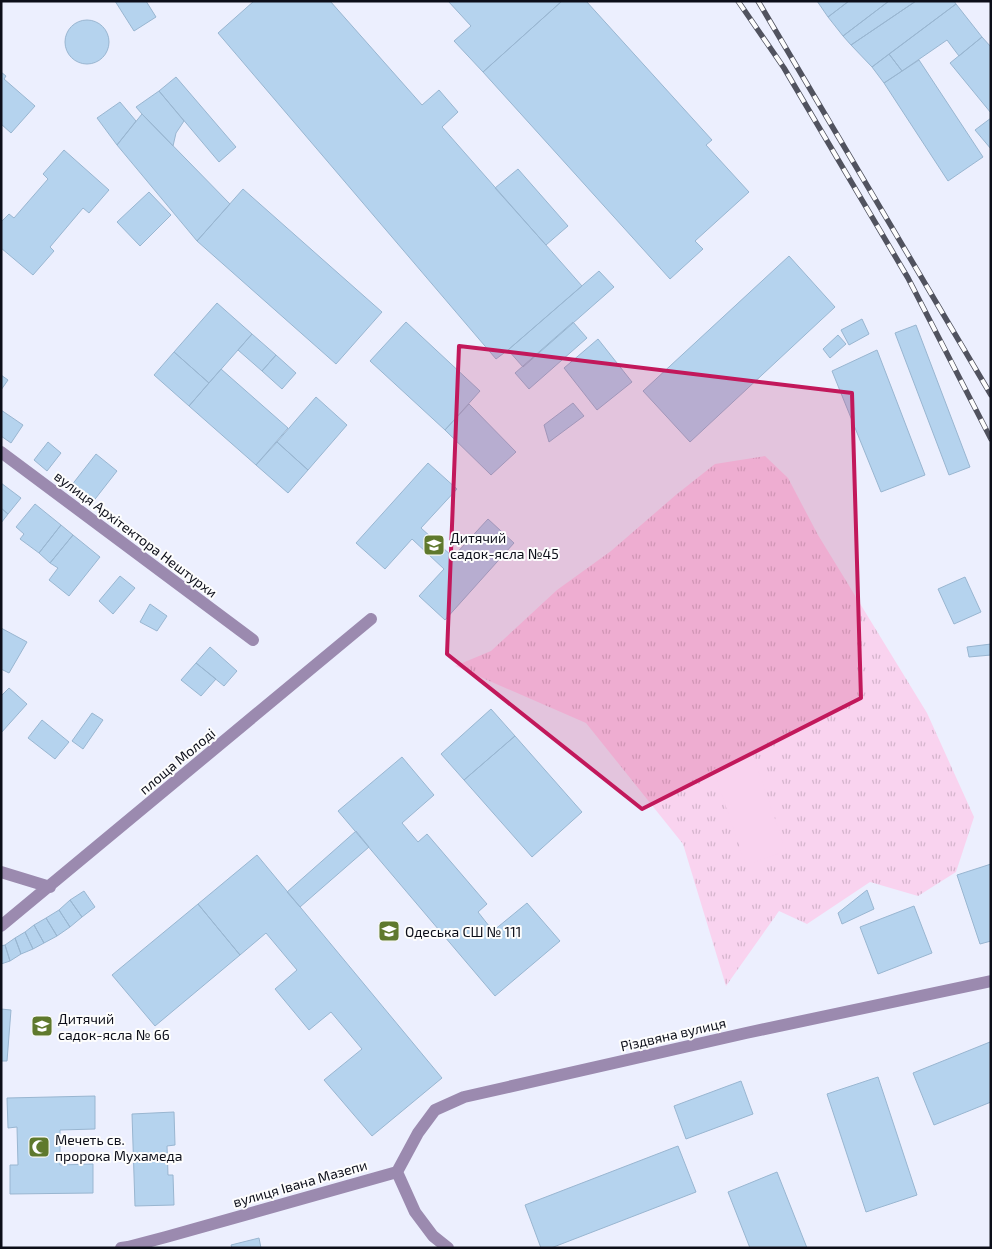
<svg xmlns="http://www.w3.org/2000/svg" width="992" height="1249" font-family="'Exo 2',sans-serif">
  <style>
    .park { fill: url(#park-tufts) }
    .pitch { fill: #f9d3ef }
    .building { fill: #b5d3ee; stroke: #99b6d1 }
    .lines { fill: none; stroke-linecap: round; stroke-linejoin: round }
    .minor { stroke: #9b8aaf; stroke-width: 12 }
    .rail-casing { stroke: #51535f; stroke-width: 5.5 }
    .rail { stroke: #fdfdfd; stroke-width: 4; stroke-dasharray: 11; stroke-linecap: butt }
    .marked { fill: #c2185b; fill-opacity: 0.2; stroke: #c2185b; stroke-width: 4; stroke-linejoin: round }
    .labels { text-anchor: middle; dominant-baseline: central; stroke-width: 4; stroke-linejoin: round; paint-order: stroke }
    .street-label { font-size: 14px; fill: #0c0e19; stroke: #fdfdfd }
    .poi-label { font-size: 14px; fill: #0c0e19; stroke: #fdfdfd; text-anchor: start }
  </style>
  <defs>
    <pattern id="park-tufts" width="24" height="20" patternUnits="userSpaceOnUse" patternTransform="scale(1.25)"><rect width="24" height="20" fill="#f9d3ef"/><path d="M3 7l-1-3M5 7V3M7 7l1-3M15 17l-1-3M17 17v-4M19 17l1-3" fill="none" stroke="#d4b4cc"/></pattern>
  </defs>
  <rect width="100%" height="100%" fill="#eceffe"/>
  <path class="park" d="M765 456 788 478 818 535 927 713 974 817 956 872 918 896 870 882 807 924 779 911 726 986 683 844 586 723 455 666 491 651 557 590 611 551 677 494 715 464Z"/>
  <path class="pitch" d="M753 755 786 851 746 865 713 769Z"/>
  <path class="building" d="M115 1H146L156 17 134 31Z
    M254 1H330L422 105 439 90 458 112 442 127 582 286 508 350 496 359 218 33Z
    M448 1H562L483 72 454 41 471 26Z
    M562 1H586L712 140 706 145 749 192 695 241 703 249 670 279 483 72Z
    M817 1H849L828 17Z
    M849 1H889L843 36 828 17Z
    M889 1H916L851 45 843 36Z
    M916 1H954L956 4 872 67 851 45Z
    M956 4 982 37 959 56 947 40 902 71 889 54Z
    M65 42a22 22 0 1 1 44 0a22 22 0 1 1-44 0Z
    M982 37 991 47V113L950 63Z
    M889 54 902 71 884 83 872 67Z
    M919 60 983 157 948 181 884 83Z
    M1 72 6 76 4 79 35 106 11 133 1 124Z
    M176 77 236 147 219 162 159 91Z
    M159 91 184 121 176 133 173 146 142 114 136 107Z
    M120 102 136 121 117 145 97 118Z
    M142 114 230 204 197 241 117 145Z
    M991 118V149L975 130Z
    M64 150 109 190 89 213 83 208 50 247 54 251 33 275 1 248V222L9 214 14 218 48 179 43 174Z
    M518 169 568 226 546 245 495 188Z
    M243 189 382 312 336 364 197 241Z
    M149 192 171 215 140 246 117 222Z
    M789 256 835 307 690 442 643 391Z
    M599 271 614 287 523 367 508 350Z
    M217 303 252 334 209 383 174 352Z
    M862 319 869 334 849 345 841 330Z
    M406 322 480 391 445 430 370 361Z
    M573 322 587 338 529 389 515 373Z
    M916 325 970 467 949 475 895 333Z
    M252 334 276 355 262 371 238 350Z
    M838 335 846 344 830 358 823 349Z
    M598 339 632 382 597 410 564 368Z
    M877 350 925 475 881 492 832 371Z
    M174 352 209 383 189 406 154 375Z
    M276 355 296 373 282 389 262 371Z
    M221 369 288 428 256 465 189 406Z
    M1 375 8 380 1 390Z
    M316 397 347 425 308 470 277 442Z
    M573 403 584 416 549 442 544 425Z
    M469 404 516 452 491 475 445 430Z
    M1 410 23 425 11 443 1 436Z
    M48 442 61 453 47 471 34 460Z
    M277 442 308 470 288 493 256 465Z
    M96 454 117 471 92 503 71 486Z
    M428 463 457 489 421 528 453 557 488 519 514 543 445 620 419 596 444 569 412 539 385 569 356 543Z
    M1 483 21 498 8 514 1 508Z
    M35 504 61 525 39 553 20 539 24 534 16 527Z
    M1 508 8 514 1 523Z
    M61 525 73 535 50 563 39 553Z
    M73 535 100 557 69 596 49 580 58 568 50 563Z
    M120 576 135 588 113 614 99 601Z
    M965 577 981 612 954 624 938 589Z
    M150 604 167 616 157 631 140 622Z
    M1 628 27 642 9 673 1 669Z
    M991 644V655L969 657 967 647Z
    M210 647 237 671 224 686 196 663Z
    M196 663 216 679 201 696 181 680Z
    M9 688 27 704 1 733V696Z
    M491 709 515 736 464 780 441 754Z
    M92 713 103 720 83 749 72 741Z
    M42 720 69 742 55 759 28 738Z
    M515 736 582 812 532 857 464 780Z
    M402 757 434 795 402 823 418 842 427 834 487 904 478 912 493 931 527 903 560 941 495 996 338 811Z
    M356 831 369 847 300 907 287 892Z
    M257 855 442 1078 372 1136 324 1080 362 1049 331 1012 309 1030 275 989 297 970 266 933 240 955 198 904Z
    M991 864V941L980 944 957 875Z
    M867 890 874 909 842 924 838 913Z
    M84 891 95 907 82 917 70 900Z
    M70 900 82 917 70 927 59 910Z
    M198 904 240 955 155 1026 112 975Z
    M914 906 932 953 878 974 860 927Z
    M59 910 70 927 57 936 46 918Z
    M46 918 57 936 44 943 34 925Z
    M34 925 44 943 33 949 25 932Z
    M25 932 33 949 21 954 15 938Z
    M15 938 21 954 10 961 5 945Z
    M5 945 10 961 1 964V946Z
    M1 1009 11 1010 7 1061H1Z
    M990 1042 991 1045V1102L934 1125 913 1073Z
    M878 1077 917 1195 866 1212 827 1094Z
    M741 1081 753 1114 686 1139 674 1106Z
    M95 1096V1129L60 1130V1165L93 1164V1193L10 1194V1165H18L17 1127 8 1128 7 1098Z
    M174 1112 175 1145 167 1146 168 1175H173L174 1205 135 1206 132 1114Z
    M678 1146 696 1192 551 1248H541L525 1205Z
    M777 1172 807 1248H750L728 1192Z
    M259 1238 261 1248H232L231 1245Z"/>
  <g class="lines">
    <path class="minor" d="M1 452 253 640
      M1 872 50 887
      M1 926 371 619
      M397 1172 418 1133 435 1110 464 1097 746 1033 991 981
      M397 1172 415 1212 433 1236 448 1248
      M121 1248 128 1247 166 1237 397 1172"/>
    <g class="rail-casing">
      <path id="rail" d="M738 1 784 68 908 278 991 439
        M758 1 991 395"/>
    </g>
    <use href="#rail" class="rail"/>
  </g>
  <path class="marked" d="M459 346 852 393 861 698 642 809 447 654Z"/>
  <defs>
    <g id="school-square" transform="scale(1.125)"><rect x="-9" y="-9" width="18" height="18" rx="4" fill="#5f792d" stroke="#fdfdfd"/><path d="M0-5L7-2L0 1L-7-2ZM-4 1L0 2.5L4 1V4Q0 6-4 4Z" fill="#fff"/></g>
    <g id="mosque-square" transform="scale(1.125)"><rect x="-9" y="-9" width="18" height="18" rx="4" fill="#5f792d" stroke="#fdfdfd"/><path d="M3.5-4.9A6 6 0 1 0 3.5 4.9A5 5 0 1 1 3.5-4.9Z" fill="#fff"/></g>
  </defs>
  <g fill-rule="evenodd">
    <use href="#school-square" x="434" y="545"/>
    <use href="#school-square" x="389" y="931"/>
    <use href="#school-square" x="42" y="1026"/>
    <use href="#mosque-square" x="39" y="1147"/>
  </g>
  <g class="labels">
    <g class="street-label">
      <text transform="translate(136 534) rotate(37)">вулиця Архітектора Нештурхи</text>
      <text transform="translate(177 761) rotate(-40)">площа Молоді</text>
      <text transform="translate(673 1034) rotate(-13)">Різдвяна вулиця</text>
      <text transform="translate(300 1183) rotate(-16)">вулиця Івана Мазепи</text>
    </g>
    <g class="poi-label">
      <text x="450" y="537">Дитячий<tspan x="450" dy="16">садок-ясла №45</tspan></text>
      <text x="405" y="931">Одеська СШ № 111</text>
      <text x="58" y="1018">Дитячий<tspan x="58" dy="16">садок-ясла № 66</tspan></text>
      <text x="55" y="1139">Мечеть св.<tspan x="55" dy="16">пророка Мухамеда</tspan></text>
    </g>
  </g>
  <rect width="992" height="1249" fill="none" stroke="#0c0e19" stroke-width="5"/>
</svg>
